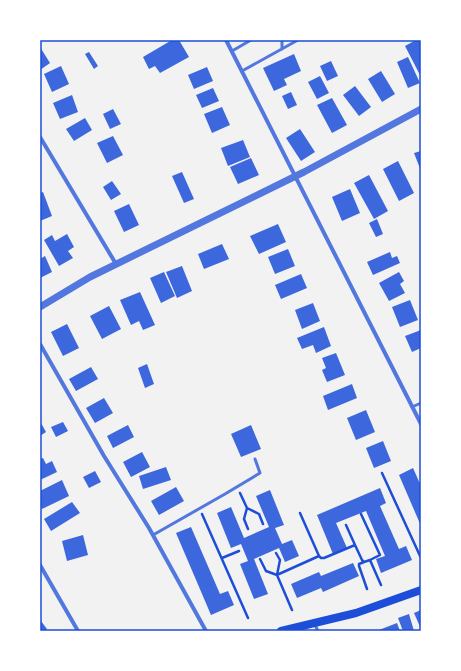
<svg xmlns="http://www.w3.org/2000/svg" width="461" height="671" font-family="'PT Sans',sans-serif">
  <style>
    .building { fill: #3d67dc }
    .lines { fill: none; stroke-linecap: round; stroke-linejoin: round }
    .path { stroke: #1d4ed8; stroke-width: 2.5 }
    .service { stroke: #5277de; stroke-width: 3 }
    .minor { stroke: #5277de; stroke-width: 4 }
    .tertiary { stroke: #5277de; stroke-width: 7 }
    .secondary { stroke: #1d4ed8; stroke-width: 8 }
    .neatline { fill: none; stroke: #1d4ed8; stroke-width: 1.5 }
  </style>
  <rect width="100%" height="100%" fill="#f2f2f2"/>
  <path class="building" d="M172 40H179L189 57 160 73 155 66 149 69 143 57Z
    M416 40H421V77L405 46Z
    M40 47 50 63 40 70Z
    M89 52 98 66 94 69 85 54Z
    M294 54 301 71 284 79 287 85 274 91 263 68Z
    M408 57 420 83 408 88 397 62Z
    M331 61 338 76 327 81 320 66Z
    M61 66 69 84 52 92 44 74Z
    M207 67 213 81 194 89 188 75Z
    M381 71 395 94 382 102 368 79Z
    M320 76 329 93 317 99 308 82Z
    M355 86 371 107 359 116 343 95Z
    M213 88 219 101 202 108 196 95Z
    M291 92 297 105 288 109 282 96Z
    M72 95 78 112 60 119 53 103Z
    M332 98 347 125 332 133 317 105Z
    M222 107 230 125 212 133 204 114Z
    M113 109 121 124 110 129 103 114Z
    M85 118 92 130 74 141 66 129Z
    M300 129 315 152 301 161 286 138Z
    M113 136 123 155 107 163 97 143Z
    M243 140 250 157 228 166 221 148Z
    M421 151V171L414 153Z
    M251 158 259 175 238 184 230 167Z
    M398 161 414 193 399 201 383 169Z
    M182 172 194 199 184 203 172 176Z
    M369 175 388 211 374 219 354 183Z
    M112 181 121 194 111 200 103 187Z
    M350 189 360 213 342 221 332 197Z
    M43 192 52 216 40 221V193Z
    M129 204 139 225 124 232 114 211Z
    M377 219 383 234 376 237 369 223Z
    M278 224 286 242 259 254 250 236Z
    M67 234 74 247 68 251 73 258 59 266 44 240 52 235 55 241Z
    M222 244 229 259 204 269 198 254Z
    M288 249 295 266 275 274 268 257Z
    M390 252 392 258 397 256 400 263 373 275 367 262Z
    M45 256 52 272 40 278V259Z
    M182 266 192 291 177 298 166 272Z
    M164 272 175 296 161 303 150 278Z
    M399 272 404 281 400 284 405 293 389 301 379 283Z
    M301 274 307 288 281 299 275 285Z
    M140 292 155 325 143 330 139 321 131 325 120 300Z
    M410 300 418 320 400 327 392 307Z
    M313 303 320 321 302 329 295 310Z
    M109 306 121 329 102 339 90 316Z
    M67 324 79 348 63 356 51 332Z
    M324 327 331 346 316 353 313 345 302 349 297 338Z
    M421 330V348L412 352 405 336Z
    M336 353 345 375 327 382 322 370 326 368 322 358Z
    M147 364 154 384 145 388 138 368Z
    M91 367 98 379 76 391 69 379Z
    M352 384 357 398 328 410 323 396Z
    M104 398 113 413 95 423 86 408Z
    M366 410 375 432 356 440 347 418Z
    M63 422 68 431 56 437 51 427Z
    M40 423H41L46 432 40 436Z
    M128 425 134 437 113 448 107 436Z
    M251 425 261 449 241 457 231 434Z
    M383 441 391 461 374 468 366 448Z
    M142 452 150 467 131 477 123 462Z
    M43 458 46 464 52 461 57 472 40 480V459Z
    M166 467 171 480 143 489 139 476Z
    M413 468 421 486V526L399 475Z
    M95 471 101 482 89 488 83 477Z
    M62 480 69 496 42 509 40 505V491Z
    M176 487 184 501 159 515 151 501Z
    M380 488 386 503 380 506 399 549 406 546 412 560 381 573 376 559 385 556 366 511 336 523 347 548 333 554 317 515Z
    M270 490 284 525 275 528 282 544 292 540 299 556 285 562 279 548 254 559 268 594 254 599 240 564 248 561 241 544 231 548 217 513 231 507 244 538 269 527 256 496Z
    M72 502 80 513 51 531 44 519Z
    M191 527 220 594 228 591 234 605 211 615 176 533Z
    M83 535 88 555 67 561 62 541Z
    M353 563 359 576 323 592 321 588 297 598 291 584 319 572 321 576Z
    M421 610V629L414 613Z
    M409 614 414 631H403L398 618Z
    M41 621 47 629 44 631H40V622Z
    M397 623 400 631H379V630Z"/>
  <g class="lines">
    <path class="path" d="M382 473 421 558
      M240 493 247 508 259 514 263 524
      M247 508 244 519 248 529
      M202 514 248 618
      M361 514 380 555 370 560
      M346 525 355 545
      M319 556 321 558H324L355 545 362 560 364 562 370 560 381 585
      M222 558 239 551
      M260 559 266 571 277 575 280 560 276 553
      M364 562 359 564V566L367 589
      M292 610 277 575 279 574 319 556 300 513"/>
    <path class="service" d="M282 49V40
      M232 51 251 40
      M242 71 298 40
      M412 407 421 403
      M153 535 225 494 260 473 255 459
      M315 625 318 631"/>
    <path class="minor" d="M226 40 421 424
      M40 137 116 264
      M40 344 104 456 149 528 206 631
      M40 565 78 631"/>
    <path class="tertiary" d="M40 307 90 277 304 172 421 109"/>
    <path class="secondary" d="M281 631 356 613 421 590"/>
  </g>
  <rect width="461" height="671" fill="none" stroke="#ffffff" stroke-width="82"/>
  <rect x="41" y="41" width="379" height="589" class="neatline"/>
</svg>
